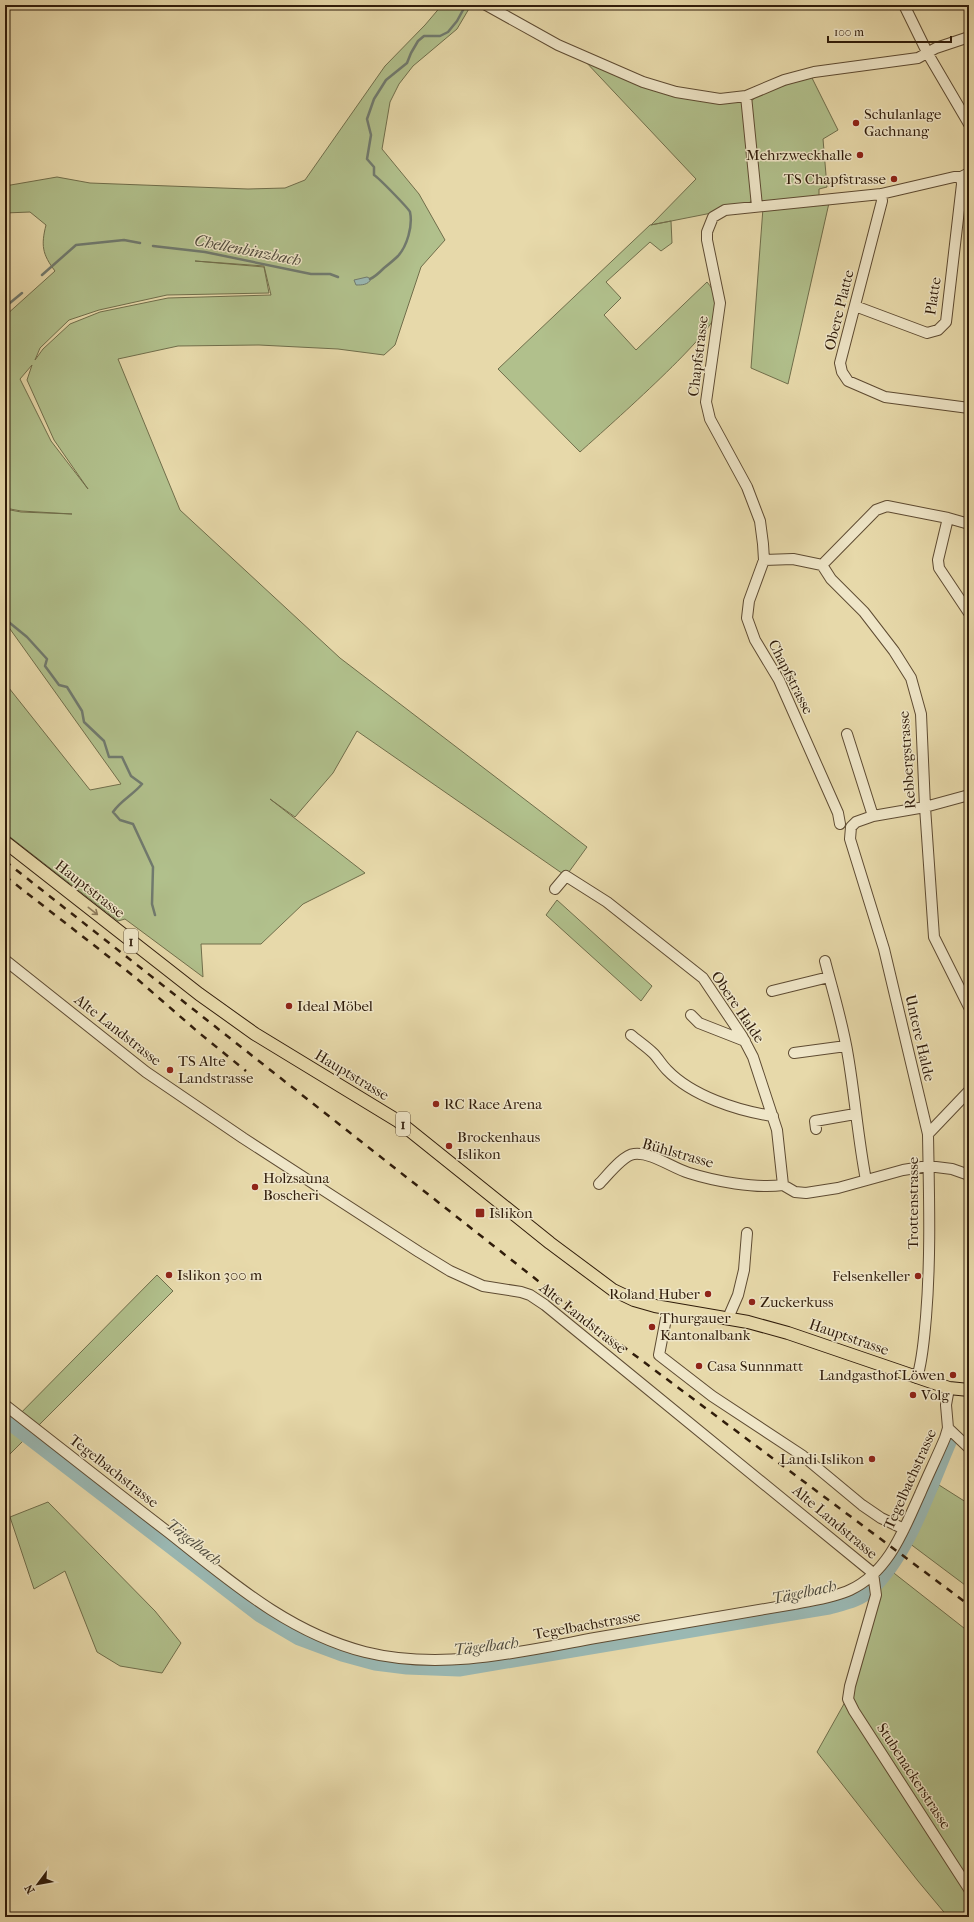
<svg xmlns="http://www.w3.org/2000/svg" width="974" height="1922" font-family="'IM FELL French Canon',serif">
  <style>
    .green { fill: #b1c08c; stroke: #706e4b; fill-rule: evenodd }
    .water { fill: #9ab8b3; stroke: #707a6f }
    .lines { fill: none; stroke-linecap: round; stroke-linejoin: round }
    .stream { stroke: #707a6f; stroke-width: 2.5 }
    .river { stroke: #9ab8b3; stroke-width: 15 }
    .minor-casing { stroke: #5e4b32; stroke-width: 12 }
    .major-casing { stroke: #301c0a; stroke-width: 14 }
    .minor { stroke: #efe6c8; stroke-width: 10 }
    .major { stroke: #e7d9aa; stroke-width: 12 }
    .rail { stroke: #301c0a; stroke-width: 2.5; stroke-dasharray: 7 7; stroke-linecap: butt }
    .oneway { stroke: #8c7a5a }
    .poi-dot { fill: #8f2418; stroke: #efe6c8; stroke-width: 1.5 }
    .labels { text-anchor: middle; dominant-baseline: central; stroke-width: 3; stroke-linejoin: round; paint-order: stroke }
    .shield { fill: #efe6c8; stroke: #695943; stroke-width: 1 }
    .shield-label { font-size: 14px; font-weight: bold; fill: #301c0a }
    .poi-label { font-size: 15px; fill: #301c0a; stroke: #efe6c8; text-anchor: start }
    .street-label { font-size: 15px; fill: #301c0a; stroke: #efe6c8 }
    .water-label { font-size: 16px; font-style: italic; fill: #504b3d; stroke: #efe6c8 }
  </style>
  <rect width="100%" height="100%" fill="#e7d9aa"/>
  <filter id="stains"><feTurbulence type="fractalNoise" baseFrequency=".005" numOctaves="4"/><feColorMatrix values="0 0 0 0 .2 0 0 0 0 .09 0 0 0 0 .02 0 0 0 .5 -.17"/></filter>
  <radialGradient id="worn" r=".72"><stop offset=".6" stop-color="#630" stop-opacity="0"/><stop offset="1" stop-color="#630" stop-opacity=".3"/></radialGradient>
  <path class="green" d="M442 5H463L470 7 457 29 413 66 399 84 390 102 382 149 419 194 445 240 421 267 395 345 384 355 338 349 259 345 178 346 118 359 180 510 340 658 587 847 566 876 357 731 333 773 295 817 270 799 365 873 303 904 261 944H201L203 977 125 919 118 921 5 833V683L90 790 121 784 5 622V509L21 512 72 514 21 511 5 508V316L55 271C42 254 41 245 46 225L30 212 5 213V186L57 177 90 183 248 189 285 188 305 180 385 66 425 25ZM195 261 264 266 271 295 168 298 100 312 70 324 43 349 35 360 40 348 69 320 99 310 167 295 269 293 264 267ZM32 365 27 380 54 440 88 489 51 441 20 379Z
    M584 60 631 82 688 99 741 101 744 103 753 198 747 206 651 225 696 179Z
    M811 76 838 130 823 139 827 187 819 189V197L765 202 760 199 751 101 760 94Z
    M829 203 788 384 751 368 763 208Z
    M671 221 672 243 661 251 650 242 606 282 621 298 604 315 636 350 707 282C715 291 717 301 716 313 713 335 602 432 580 452L498 369 650 225Z
    M557 900 652 986 641 1001 546 915Z
    M157 1275 173 1291 5 1459V1429Z
    M939 1485 969 1504V1588L909 1543Z
    M48 1502 155 1611 181 1643 162 1673 120 1666 97 1652 65 1571 34 1589 10 1517Z
    M890 1570 969 1632V1884L965 1887 969 1894V1917H948L918 1881 817 1752 854 1686 880 1592 879 1583Z"/>
  <path class="water" d="M367 277 371 279C368 285 362 285 356 285L354 280Z"/>
  <g class="lines">
    <path class="stream" d="M153 246 205 252 311 274H330L338 277
      M42 275 76 245 124 240 140 243
      M370 279C375 277 380 272 384 268 389 264 394 260 398 256 407 246 413 226 410 212 409 209 379 178 374 175V167L367 159 371 135 367 119 374 99 386 80 407 63 411 53 418 41 424 36H440L448 32 457 21 463 10
      M5 307 22 293
      M5 619 27 637 47 659 45 666 59 685 67 687 82 711 84 722 104 741 109 757H122L131 776 142 784C133 795 121 800 113 812L120 820 133 824 153 867 152 904 155 915"/>
    <path class="river" d="M5 1419 260 1615 299 1638 342 1654 375 1663 407 1667 459 1669 829 1607C843 1603 860 1600 871 1589 909 1553 929 1488 950 1440"/>
    <g class="minor-casing">
      <path id="minor" d="M486 5 558 45 643 82 676 92 720 99 746 96 784 80 814 72 918 58 936 48 969 37
        M904 5 928 54 969 124
        M746 96 757 206
        M881 194 882 201 840 363 842 372 848 381 885 397 969 408
        M855 306 927 333 938 330 946 322 962 184 961 177
        M948 518 938 560 939 568 969 613
        M764 560 793 559 822 565 876 510 887 506 948 518 969 524
        M822 565 831 579 864 612 894 651 911 678 921 714 925 807 934 937 969 1007
        M847 734 873 816
        M840 824 838 813 779 680 755 640 747 618 749 601 764 560 763 544 760 521 747 487 710 419 706 402 720 303 707 240V232L713 217 725 210 881 194 954 177H961L969 173
        M555 889 566 876 607 902 703 978 742 1036 753 1057 777 1130 783 1185
        M5 960 146 1072 243 1138 419 1252 450 1271 483 1286 521 1292 530 1295 545 1305 873 1573 876 1595 850 1686 848 1699 854 1711 969 1889
        M825 961C833 992 843 1024 848 1056 855 1097 858 1139 866 1180
        M772 991 829 977
        M691 1015 699 1023 745 1041
        M631 1035C638 1041 647 1047 653 1053 658 1058 662 1065 667 1070 692 1096 738 1111 773 1116
        M794 1053 846 1046
        M816 1129 815 1121 855 1114
        M928 1134 884 949 850 839 851 827 856 822 873 816 925 807 969 795
        M599 1184C607 1176 623 1155 634 1154 652 1152 672 1168 689 1173 714 1181 756 1189 783 1185
        M783 1185 795 1192 806 1193 838 1188 903 1170 928 1166 952 1169 969 1175
        M668 1308 659 1355 712 1396 803 1456 862 1505 881 1518 904 1529
        M728 1318 738 1295 744 1270 747 1233
        M917 1378C923 1358 924 1338 926 1317 931 1256 929 1196 928 1134L969 1091
        M5 1405C59 1447 113 1490 168 1532 229 1580 287 1632 365 1652 441 1671 520 1652 595 1638 662 1627 728 1615 794 1604 813 1600 833 1598 850 1590 889 1572 904 1529 920 1494 928 1475 937 1457 945 1438L948 1428 946 1405 949 1388
        M948 1428 969 1448"/>
    </g>
    <g class="major-casing">
      <path id="major" d="M5 842 199 994 255 1034 398 1121 550 1243 613 1290 634 1300 655 1306 748 1322 788 1333 949 1388 969 1390"/>
    </g>
    <use href="#minor" class="minor"/>
    <use href="#major" class="major"/>
    <path class="rail" d="M5 861 589 1321 969 1605
      M5 876 136 978 198 1032 246 1071"/>
  </g>
  <defs><path id="oneway-shaft" d="M-6 0H5M1.5-3L5.5 0L1.5 3" fill="none" stroke-width="1.6" stroke-linecap="round" stroke-linejoin="round"/></defs>
  <use class="oneway" href="#oneway-shaft" transform="translate(93 911) rotate(38)"/>
  <g class="poi-dot">
    <circle cx="856" cy="123" r="4"/>
    <circle cx="860" cy="155" r="4"/>
    <circle cx="894" cy="179" r="4"/>
    <circle cx="289" cy="1006" r="4"/>
    <circle cx="170" cy="1070" r="4"/>
    <circle cx="436" cy="1104" r="4"/>
    <circle cx="449" cy="1146" r="4"/>
    <circle cx="255" cy="1187" r="4"/>
    <rect x="475" y="1208" width="10" height="10" rx="2"/>
    <circle cx="169" cy="1275" r="4"/>
    <circle cx="918" cy="1276" r="4"/>
    <circle cx="708" cy="1294" r="4"/>
    <circle cx="752" cy="1302" r="4"/>
    <circle cx="652" cy="1327" r="4"/>
    <circle cx="699" cy="1366" r="4"/>
    <circle cx="953" cy="1375" r="4"/>
    <circle cx="913" cy="1395" r="4"/>
    <circle cx="872" cy="1459" r="4"/>
  </g>
  <g class="labels">
    <g class="shield">
      <rect x="124" y="929" width="14" height="24" rx="3"/>
      <rect x="396" y="1112" width="14" height="24" rx="3"/>
    </g>
    <g class="shield-label">
      <text x="131" y="941">1</text>
      <text x="403" y="1124">1</text>
    </g>
    <g class="poi-label">
      <text x="864" y="114">Schulanlage<tspan x="864" dy="17">Gachnang</tspan></text>
      <text x="852" y="155" text-anchor="end">Mehrzweckhalle</text>
      <text x="886" y="179" text-anchor="end">TS Chapfstrasse</text>
      <text x="297" y="1006">Ideal Möbel</text>
      <text x="178" y="1061">TS Alte<tspan x="178" dy="17">Landstrasse</tspan></text>
      <text x="444" y="1104">RC Race Arena</text>
      <text x="457" y="1137">Brockenhaus<tspan x="457" dy="17">Islikon</tspan></text>
      <text x="263" y="1178">Holzsauna<tspan x="263" dy="17">Boscheri</tspan></text>
      <text x="489" y="1213">Islikon</text>
      <text x="177" y="1275">Islikon 300 m</text>
      <text x="910" y="1276" text-anchor="end">Felsenkeller</text>
      <text x="700" y="1294" text-anchor="end">Roland Huber</text>
      <text x="760" y="1302">Zuckerkuss</text>
      <text x="660" y="1318">Thurgauer<tspan x="660" dy="17">Kantonalbank</tspan></text>
      <text x="707" y="1366">Casa Sunnmatt</text>
      <text x="945" y="1375" text-anchor="end">Landgasthof Löwen</text>
      <text x="921" y="1395">Volg</text>
      <text x="864" y="1459" text-anchor="end">Landi Islikon</text>
    </g>
    <g class="street-label">
      <text transform="translate(933 296) rotate(-81)">Platte</text>
      <text transform="translate(839 310) rotate(-76)">Obere Platte</text>
      <text transform="translate(698 356) rotate(-83)">Chapfstrasse</text>
      <text transform="translate(791 677) rotate(63)">Chapfstrasse</text>
      <text transform="translate(907 760) rotate(-94)">Rebbergstrasse</text>
      <text transform="translate(90 889) rotate(38)">Hauptstrasse</text>
      <text transform="translate(738 1007) rotate(56)">Obere Halde</text>
      <text transform="translate(118 1030) rotate(38)">Alte Landstrasse</text>
      <text transform="translate(920 1038) rotate(77)">Untere Halde</text>
      <text transform="translate(352 1075) rotate(31)">Hauptstrasse</text>
      <text transform="translate(678 1153) rotate(16)">Bühlstrasse</text>
      <text transform="translate(913 1203) rotate(-90)">Trottenstrasse</text>
      <text transform="translate(583 1318) rotate(38)">Alte Landstrasse</text>
      <text transform="translate(849 1337) rotate(19)">Hauptstrasse</text>
      <text transform="translate(114 1471) rotate(38)">Tegelbachstrasse</text>
      <text transform="translate(910 1479) rotate(-66)">Tegelbachstrasse</text>
      <text transform="translate(835 1522) rotate(40)">Alte Landstrasse</text>
      <text transform="translate(587 1625) rotate(-10)">Tegelbachstrasse</text>
      <text transform="translate(914 1776) rotate(57)">Stubenackerstrasse</text>
    </g>
    <g class="water-label">
      <text transform="translate(248 250) rotate(11)">Chellenbinzbach</text>
      <text transform="translate(194 1542) rotate(38)">Tägelbach</text>
      <text transform="translate(804 1592) rotate(-12)">Tägelbach</text>
      <text transform="translate(486 1646) rotate(-7)">Tägelbach</text>
    </g>
  </g>
  <rect width="974" height="1922" fill="none" stroke="#e7d9aa" stroke-width="20"/>
  <rect x="6" y="6" width="962" height="1910" fill="none" stroke="#301c0a" stroke-width="2"/>
  <rect x="10" y="10" width="954" height="1902" fill="none" stroke="#301c0a"/>
  <g transform="translate(38 1884) rotate(238)" stroke="#efe6c8" stroke-width="3" paint-order="stroke">
  <path d="M0-3L7 15L0 10L-7 15Z" fill="#301c0a"/>
  <text y="-6" font-size="11" font-weight="bold" text-anchor="middle" fill="#301c0a">N</text>
  </g>
  <path d="M828 36v6h123v-6" fill="none" stroke="#301c0a" stroke-width="2"/>
  <text x="834" y="36" font-size="12" fill="#301c0a" stroke="#efe6c8" stroke-width="3" paint-order="stroke">100 m</text>
  <rect width="100%" height="100%" filter="url(#stains)"/>
  <rect width="100%" height="100%" fill="url(#worn)"/>
</svg>
